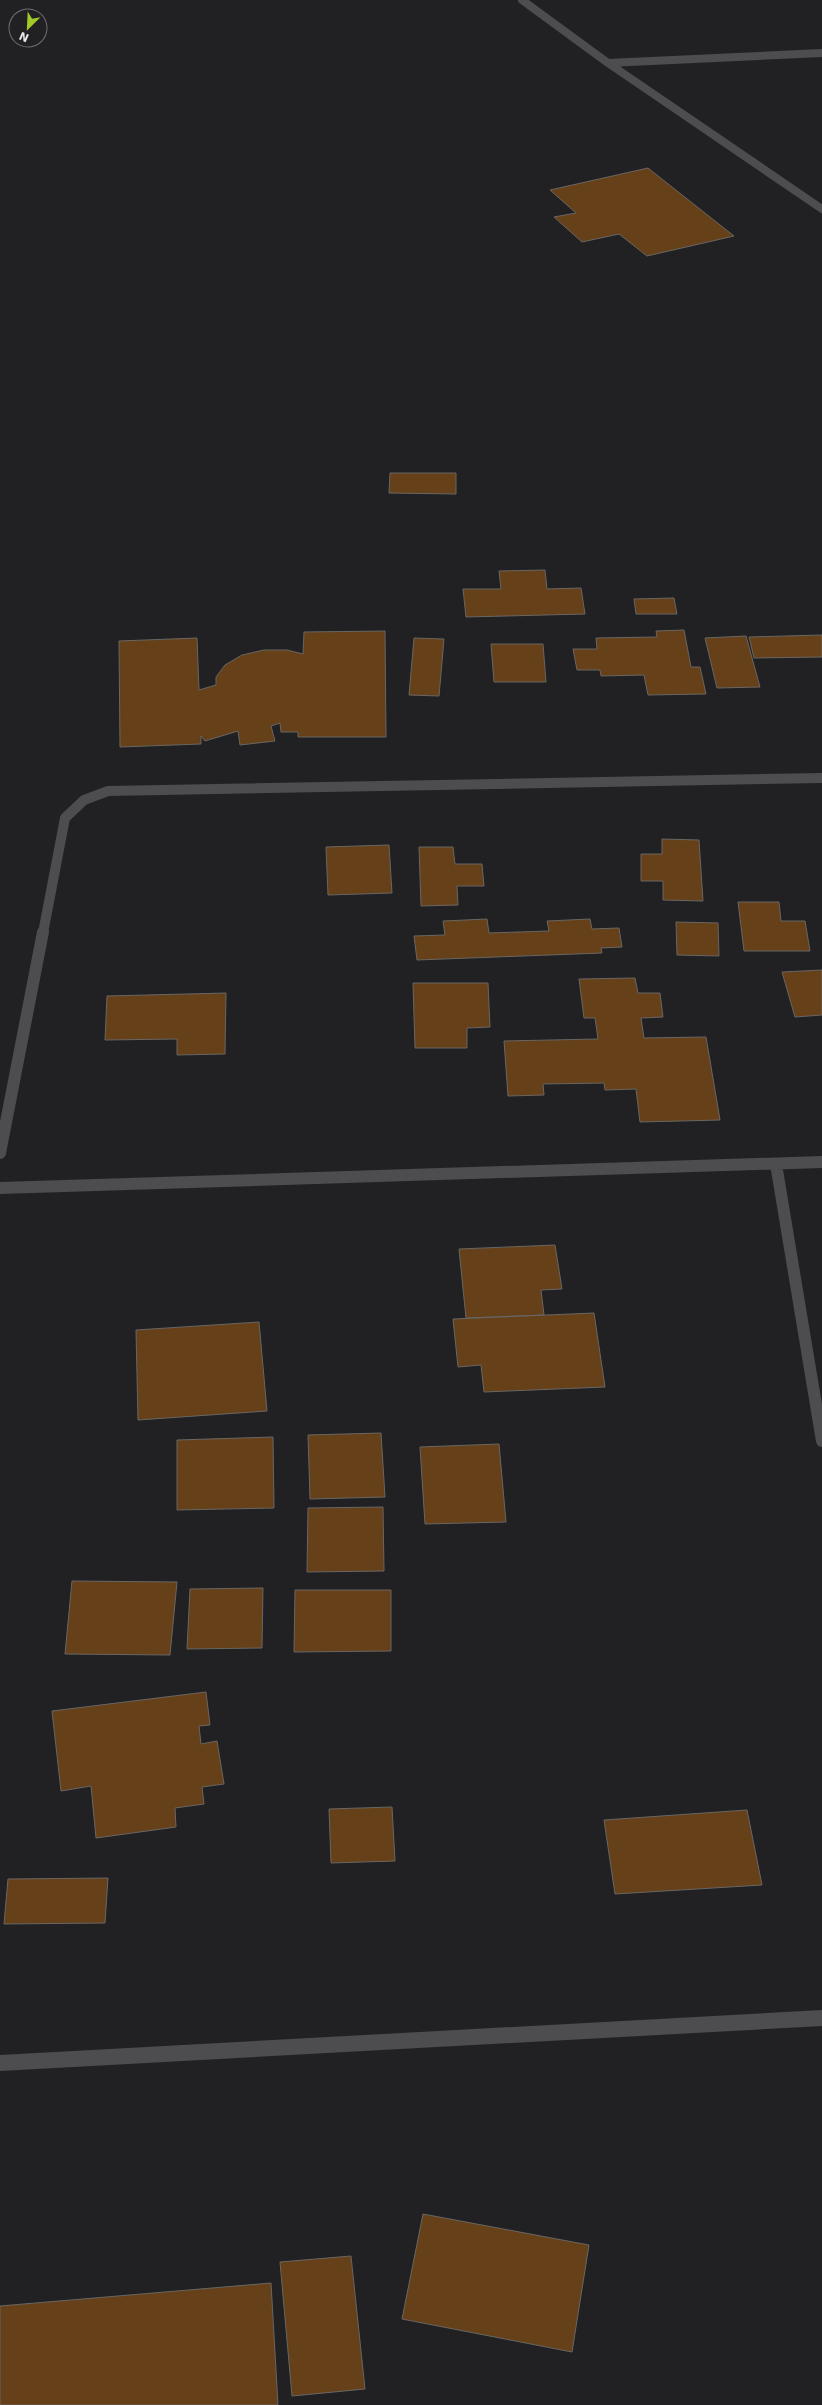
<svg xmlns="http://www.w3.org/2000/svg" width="822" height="2405" font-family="'DejaVu Sans',sans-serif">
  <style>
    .building { fill: #664019; stroke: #696663 }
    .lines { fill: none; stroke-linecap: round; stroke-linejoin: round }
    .street-far3 { stroke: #4d4d50; stroke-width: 8 }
    .street-far2 { stroke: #4d4d50; stroke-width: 10 }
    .street-far1 { stroke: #4d4d50; stroke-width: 12 }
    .street { stroke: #4d4d50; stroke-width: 16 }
  </style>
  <rect width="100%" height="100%" fill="#212124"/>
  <path class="building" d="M648 168 734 236 647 256 619 234 582 242 554 217 576 213 550 190Z
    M390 473H456V494L389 493Z
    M545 570 547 589 581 588 585 614 466 617 463 589H501L499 571Z
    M674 598 677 614H636L634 599Z
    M684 630 691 667H700L706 694 648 695 644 675 601 676 600 670H577L573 649H597L596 638 657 637 656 631Z
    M385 631 386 737H298V732H281L280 723 271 726 275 741 240 745 238 731 205 741 201 736V744L120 747 119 641 197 638 199 690 216 685V677L225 665 242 655 264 650H287L303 654 304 632Z
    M822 635V657L754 658 749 637Z
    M746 636 760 687 717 688 705 638Z
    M414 638 444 639 439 696 409 695Z
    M491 644H543L546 682H494Z
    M662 839 699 840 703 901 663 900V881H641V854H662Z
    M389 845 392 893 328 895 326 847Z
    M419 847H453L455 864H482L484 886H457L458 905 421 906Z
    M738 902H779L781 921H805L810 951H744Z
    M487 919 489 933 549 931 547 921 590 919 592 929 619 928 622 947 601 948 602 953 417 960 414 936 445 935 443 921Z
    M676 922 718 923 719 956 677 955Z
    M822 970V1015L795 1017 782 972Z
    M635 978 638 993H660L663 1017 641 1018 644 1038 706 1037 720 1120 640 1122 636 1089 605 1090 604 1083 543 1084 544 1095 508 1096 504 1041 598 1039 595 1018H584L579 979Z
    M413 983H488L490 1027 467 1028V1048H415Z
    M226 993 225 1054 177 1055V1039L105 1040 107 996Z
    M555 1245 562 1289 541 1290 544 1315 466 1318 459 1249Z
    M594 1313 605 1387 484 1392 481 1365 458 1367 453 1319Z
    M259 1322 267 1411 138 1420 136 1330Z
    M381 1433 385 1497 310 1499 308 1435Z
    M273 1437 274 1508 177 1510V1440Z
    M499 1444 506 1522 425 1524 420 1447Z
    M383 1507 384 1571 307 1572 308 1508Z
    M72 1581 177 1582 170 1655 65 1654Z
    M263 1588 262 1648 187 1649 190 1589Z
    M295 1590H391V1651L294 1652Z
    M206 1692 210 1725 199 1726 201 1744 217 1741 224 1784 202 1787 204 1804 175 1808 176 1827 96 1838 91 1786 61 1791 52 1711Z
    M392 1807 395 1861 331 1863 329 1809Z
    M747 1810 762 1885 615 1894 604 1820Z
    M108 1878 105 1923 4 1924 8 1879Z
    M423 2214 589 2245 572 2352 402 2319Z
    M351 2256 365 2389 292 2396 280 2262Z
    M271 2283 278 2405H0V2306Z"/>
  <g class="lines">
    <path class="street-far3" d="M522 0 608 63 822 209
      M608 63 822 53"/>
    <path class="street-far2" d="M43 933 65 818 84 800 108 791 822 778"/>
    <path class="street-far1" d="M0 1153 43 932
      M776 1164 822 1441
      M0 1188 822 1162"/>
    <path class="street" d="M0 2063 822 2018"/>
  </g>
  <g transform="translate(28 28) rotate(204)"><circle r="19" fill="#212124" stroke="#717174"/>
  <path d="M0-3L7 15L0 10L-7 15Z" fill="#a1c92a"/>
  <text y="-6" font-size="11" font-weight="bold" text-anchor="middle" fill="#e9e9eb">N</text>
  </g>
</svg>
